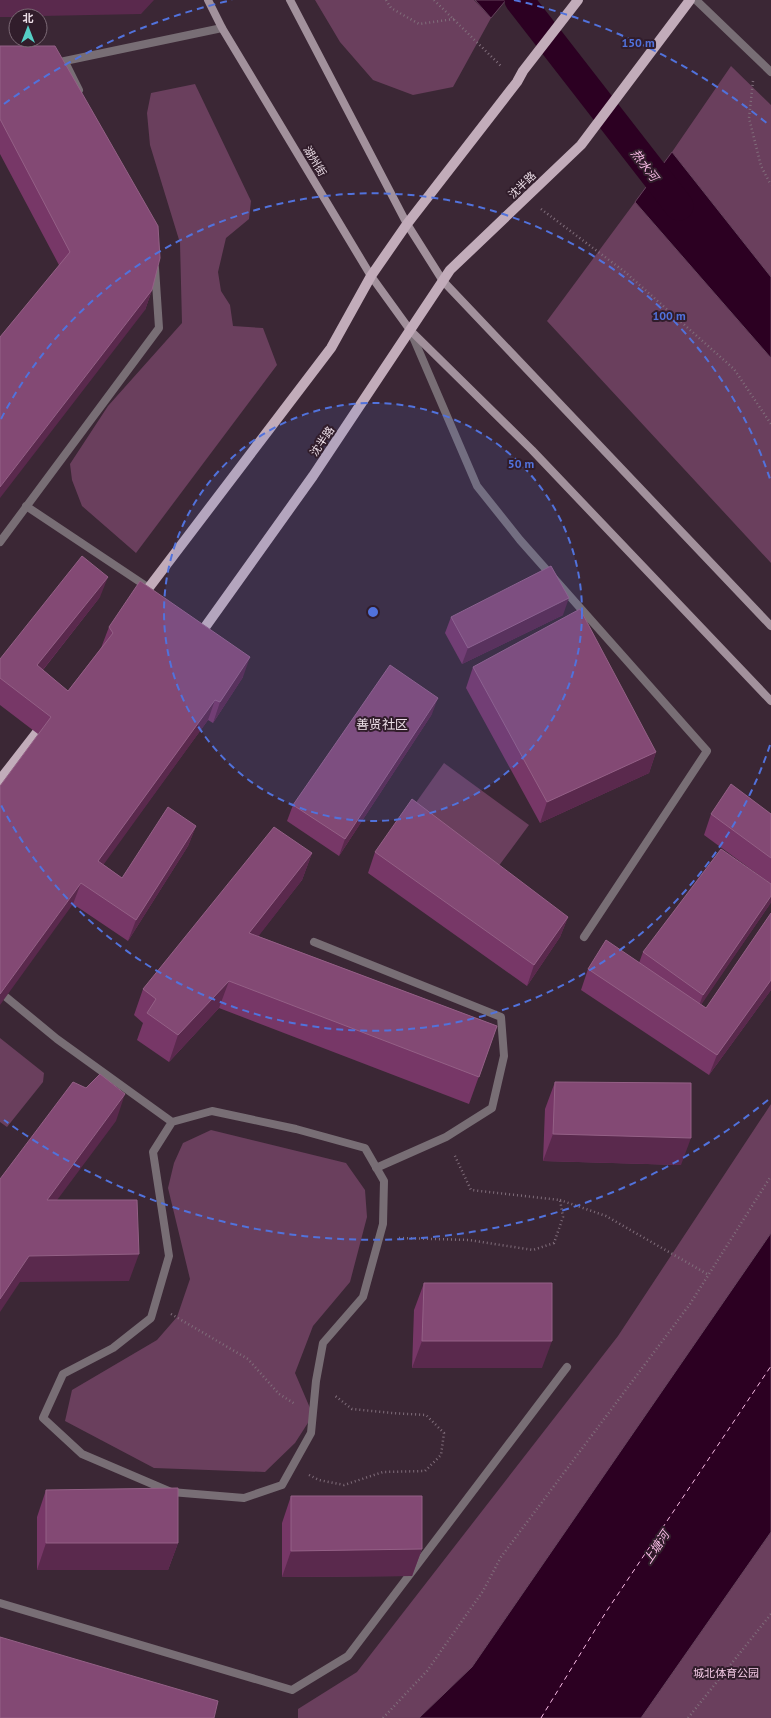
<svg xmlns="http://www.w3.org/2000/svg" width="771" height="1718" font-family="'PT Sans','Noto Sans SC',sans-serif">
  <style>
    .green { fill: #6a3f5d }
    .water { fill: #2c0022; stroke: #66435d }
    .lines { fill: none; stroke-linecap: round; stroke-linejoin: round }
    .canal { stroke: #2c0022; stroke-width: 29 }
    .ferry { stroke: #f8bbe5; stroke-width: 1; stroke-dasharray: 5 4; stroke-linecap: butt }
    .path { stroke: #806e7b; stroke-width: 2.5; stroke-dasharray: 1 3; stroke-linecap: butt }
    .lane { stroke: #786e75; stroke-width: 8 }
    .secondary { stroke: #a2919c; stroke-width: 8 }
    .primary { stroke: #c2acba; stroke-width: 10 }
    .wall { fill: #773767 }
    .shaded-wall { fill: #5a294d }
    .building { fill: #834974; stroke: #946086 }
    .ring { fill: none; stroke: #5172dc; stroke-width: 2; stroke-dasharray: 7 5 }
    .labels { text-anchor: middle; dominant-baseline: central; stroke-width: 4; stroke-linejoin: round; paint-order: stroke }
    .street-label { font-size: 11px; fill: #ecdee7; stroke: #311d2b }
    .park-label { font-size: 11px; fill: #f3c9e5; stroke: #311d2b }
    .water-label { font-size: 12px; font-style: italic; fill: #f8bbe5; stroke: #311d2b }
    .quarter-label { font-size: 13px; fill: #ecdee7; stroke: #311d2b }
    .centre { fill: #5172dc; stroke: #311d2b; stroke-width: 2 }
    .ring-label { font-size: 12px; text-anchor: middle; font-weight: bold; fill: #5172dc; stroke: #311d2b; stroke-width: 4; stroke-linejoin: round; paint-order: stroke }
  </style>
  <rect width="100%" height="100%" fill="#3b2735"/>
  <path class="green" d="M315 0H474L491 18 453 87 413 95 373 80 340 42Z
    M731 66 771 105V277L672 152Z
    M195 84 251 201 249 219 226 238 218 272 221 291 230 305 233 326 263 328 277 365 136 553 82 506 72 480 70 464 108 406 182 323 180 243 150 145 147 113 151 93Z
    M635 202 771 358V563L547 321Z
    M444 763 529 825 495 871 410 811Z
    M0 1038 44 1073 43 1082 7 1127 0 1122Z
    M771 1104V1233L472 1667 419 1718H298V1709L357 1672 618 1336Z
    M211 1130 346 1163 365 1190 367 1217 350 1282 313 1326 295 1373 313 1415 295 1443 265 1472 154 1468 65 1421 72 1390 157 1340 177 1317 190 1279 168 1188 174 1163 183 1143Z
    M771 1532V1718H641Z"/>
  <path class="water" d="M475 0H506L491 18Z
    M672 152 771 277V358L635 202Z
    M771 1233V1532L641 1718H419L472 1667Z"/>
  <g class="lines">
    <path class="canal" d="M519 0 679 206"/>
    <path class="ferry" d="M541 1718 606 1612 771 1366"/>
    <path class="path" d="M386 0 391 8 419 24 454 19
      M434 0 502 67
      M753 81 749 118 761 166 771 185
      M541 209 625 272 734 369 771 424
      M560 1200 606 1216 709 1275
      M399 1238 469 1240 533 1250 554 1243 563 1217 560 1200 471 1190 454 1154
      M171 1314 248 1359 279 1394 295 1404
      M309 1475 319 1480 344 1485 383 1472 425 1471 441 1455 444 1433 426 1415 392 1413 352 1409 334 1395
      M383 1718 427 1671 483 1591 501 1557 690 1304 771 1176
      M688 1718 771 1614"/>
    <path class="lane" d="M696 0 771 72
      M60 62 222 28
      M65 62 79 90
      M410 330 477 486 520 540 707 751 584 937
      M26 506 149 588
      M0 542 159 328 155 268
      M314 942 501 1017 504 1056 492 1108 446 1137 376 1168
      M0 992 57 1039 172 1122
      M212 1111 296 1129 365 1148 384 1181 383 1224 363 1297 323 1343 316 1381 311 1433 282 1485 244 1498 171 1492 82 1454 43 1418 63 1374 113 1348 151 1318 169 1256 153 1152 172 1122Z
      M0 1603 292 1690 348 1656 567 1367"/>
    <path class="secondary" d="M208 0 222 28 371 276 410 330 532 450 771 701
      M290 0 407 224 443 281 771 626"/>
    <path class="primary" d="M141 598 331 348 371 276 407 224 517 82 523 71 578 0
      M198 637 313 476 450 270 581 145 690 0
      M0 780 45 722"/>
  </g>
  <path class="wall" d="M0 46 152 290 145 310 59 265 0 154Z
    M100 597 43 670 68 691 101 648 109 627 243 677 213 723 208 720 103 864 122 878 196 826 188 846 128 941 73 904 38 734 0 705V659Z
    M563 615 462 664 445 633 451 617Z
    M473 667 656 752 649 773 540 823 466 688Z
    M432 714 339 856 287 821 293 805Z
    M711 814H771V884L704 835Z
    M375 852 568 917 560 937 527 986 368 873Z
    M312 853 302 880 258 936 497 1026 469 1104 219 1008 169 1062 137 1040 143 1023 134 1015 143 989Z
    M770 904 701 1004 706 1008 771 913V990L709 1075 581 990 588 969 639 963 643 952Z
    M555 1082 681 1165 543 1161 545 1109Z
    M424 1283 542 1368H412L414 1310Z
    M46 1490 178 1543 168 1570H37V1517Z
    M291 1496 422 1549 412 1576 282 1577V1523Z"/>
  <path class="shaded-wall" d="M0 0H154L141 14 40 16H16V17H0Z
    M152 290 145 310 0 498V487Z
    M108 577 100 597 30 686 37 665Z
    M569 598 563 615 462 664 468 648Z
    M250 657 243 677 213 723 220 702Z
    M438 698 432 714 339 856 345 839Z
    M215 700 208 720 91 882 98 861Z
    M656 752 649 773 540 823 547 802Z
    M196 826 188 846 128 941 136 920Z
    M312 853 302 880 240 960 249 933Z
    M81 883 73 904 0 1005V994Z
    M771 896V903L770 904 697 1011 703 995Z
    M568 917 560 937 527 986 534 965Z
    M771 980V990L709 1075 717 1055Z
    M229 981 219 1008 169 1062 178 1035Z
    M125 1094 116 1121 37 1227 47 1200Z
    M553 1134 691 1138 681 1165 543 1161Z
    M139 1254 129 1281 20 1282 0 1312V1299L29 1256Z
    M422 1341H552L542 1368H412Z
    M46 1543H178L168 1570H37Z
    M422 1549 412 1576 282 1577 291 1551Z"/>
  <path class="building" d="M0 46H55L158 226 160 258 152 290 0 487V337L70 252 0 119Z
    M82 556 108 577 37 665 68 691 113 633 109 627 140 581 250 657 220 702 215 700 98 861 122 878 168 807 196 826 136 920 81 883 0 994V786L51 717 0 678V659Z
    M551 566 569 598 468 648 451 617Z
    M580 609 656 752 547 802 473 667Z
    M390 665 438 698 345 839 293 805Z
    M731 784 771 814V858L711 814Z
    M412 799 568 917 534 965 375 852Z
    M274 827 312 853 249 933 497 1026 479 1077 229 981 178 1035 147 1013 156 999 143 989Z
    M721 849 771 884V896L703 995 643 952Z
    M771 913V980L717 1055 588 969 606 940 706 1008Z
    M100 1074 125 1094 47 1200H137L139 1254 29 1256 0 1299V1179L73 1082 86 1088Z
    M555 1082 691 1083V1138L553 1134Z
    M424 1283H552V1341H422Z
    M178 1488V1543H46V1490Z
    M291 1496H422V1549L291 1551Z
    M0 1637 218 1701 214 1718H0Z"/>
  <circle cx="373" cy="612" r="209" fill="#5172dc" fill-opacity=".12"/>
  <g class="ring">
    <circle cx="373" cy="612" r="209"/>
    <path d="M770 745A419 419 0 0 1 1 805M1 419A419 419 0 0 1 770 479"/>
    <path d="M768 1100A628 628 0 0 1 4 1120M4 104A628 628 0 0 1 232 0M514 0A628 628 0 0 1 768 124"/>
  </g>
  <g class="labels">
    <g class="street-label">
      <text transform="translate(315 161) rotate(59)">湖州街</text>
      <text transform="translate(522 185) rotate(-44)">沈半路</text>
      <text transform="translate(322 441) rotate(-56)">沈半路</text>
    </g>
    <g class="park-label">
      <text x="726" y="1673">城北体育公园</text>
    </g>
    <g class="water-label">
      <text transform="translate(645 165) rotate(53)">热水河</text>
      <text transform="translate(656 1547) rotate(-56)">上塘河</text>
    </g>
    <g class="quarter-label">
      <text x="382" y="724">善贤社区</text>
    </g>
  </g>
  <circle cx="373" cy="612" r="6" class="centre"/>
  <g class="ring-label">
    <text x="638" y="47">150 m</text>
    <text x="669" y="320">100 m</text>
    <text x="521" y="468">50 m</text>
  </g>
  <g transform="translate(28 28)"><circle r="19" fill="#311d2b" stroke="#7c6a76"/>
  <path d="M0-3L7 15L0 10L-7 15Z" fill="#55cec5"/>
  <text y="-6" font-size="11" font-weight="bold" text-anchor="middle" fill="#ecdee7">北</text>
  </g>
</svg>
